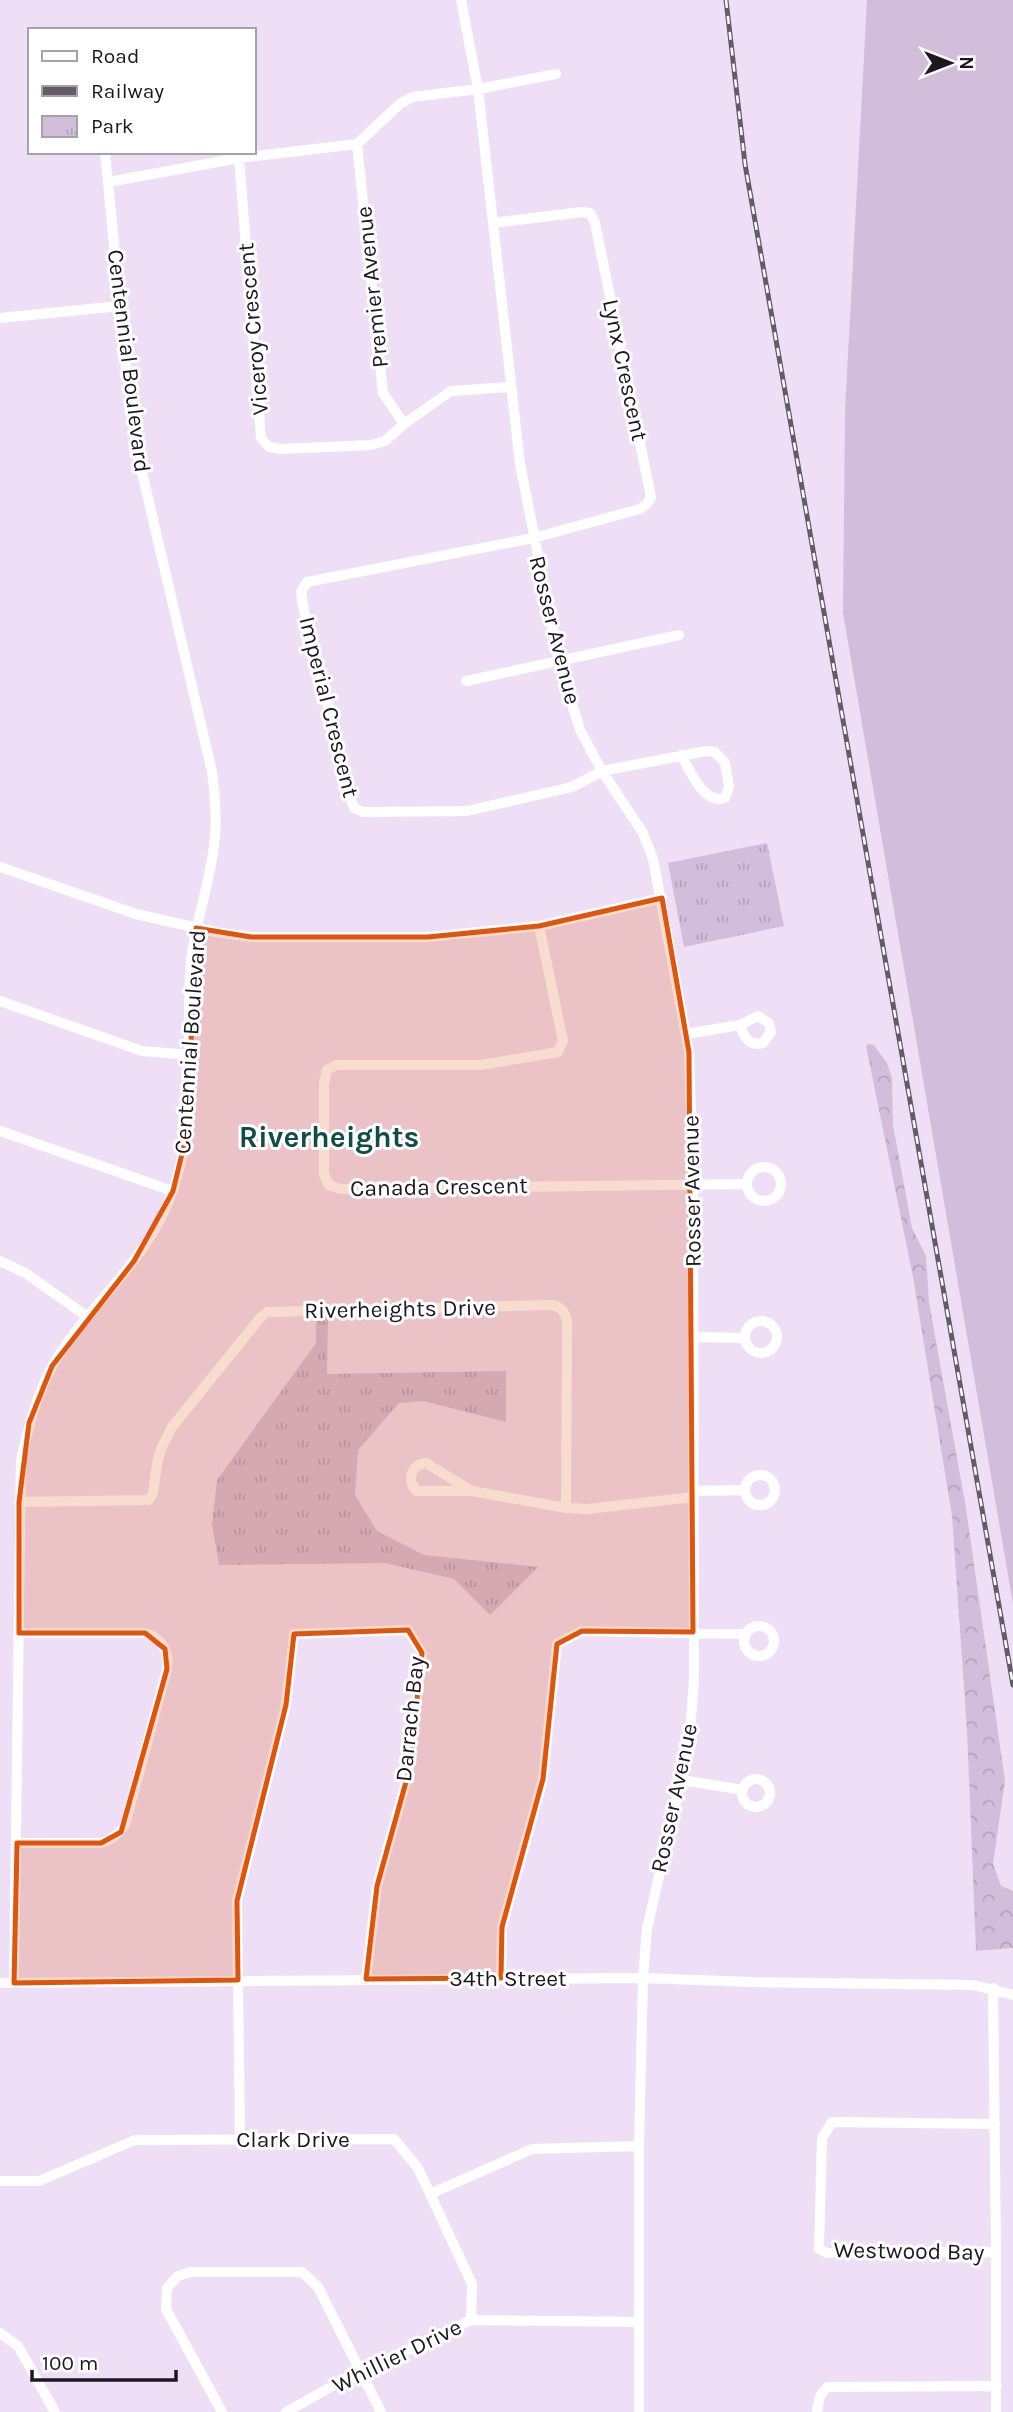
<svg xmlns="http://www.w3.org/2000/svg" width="1013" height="2412" font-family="Karla,sans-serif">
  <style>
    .green { fill: #d2bedb }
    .forest { fill: url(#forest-crowns) }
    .park { fill: url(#park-tufts) }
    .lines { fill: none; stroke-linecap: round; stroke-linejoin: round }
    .minor { stroke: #fff; stroke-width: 10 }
    .rail-casing { stroke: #645b68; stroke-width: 5 }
    .rail { stroke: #fff; stroke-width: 2.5; stroke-dasharray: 8; stroke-linecap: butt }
    .marked { fill: #de560d; fill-opacity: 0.2; stroke: #de560d; stroke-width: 5; stroke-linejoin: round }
    .labels { text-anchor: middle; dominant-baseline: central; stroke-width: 6; stroke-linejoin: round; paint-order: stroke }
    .street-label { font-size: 23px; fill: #1d1820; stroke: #fff }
    .district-label { font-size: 30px; font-weight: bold; fill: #114d47; stroke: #fff }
  </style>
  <defs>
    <pattern id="forest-crowns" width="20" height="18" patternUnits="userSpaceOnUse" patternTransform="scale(1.75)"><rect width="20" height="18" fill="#d2bedb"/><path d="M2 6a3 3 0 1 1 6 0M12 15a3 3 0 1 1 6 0" fill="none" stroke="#b4a3bc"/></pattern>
    <pattern id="park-tufts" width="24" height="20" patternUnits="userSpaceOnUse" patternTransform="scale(1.75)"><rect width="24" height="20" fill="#d2bedb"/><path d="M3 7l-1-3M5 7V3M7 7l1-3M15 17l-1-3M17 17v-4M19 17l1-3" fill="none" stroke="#b4a3bc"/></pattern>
  </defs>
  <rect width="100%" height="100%" fill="#efdff6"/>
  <path class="green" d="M867 0H1013V1604L843 613 845 410Z"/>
  <path class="forest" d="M868 1044 874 1045 887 1063 892 1078 893 1125 912 1228 926 1256 929 1302 966 1508 1005 1781 993 1864 1001 1886 1013 1891V1948L976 1951 967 1731 952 1516 913 1277 866 1046Z"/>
  <path class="park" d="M767 843 784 926 684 947 668 863Z
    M316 1311 328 1312 327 1374 506 1371V1422L423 1401 399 1403 358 1450 355 1495 377 1531 424 1555 538 1567 490 1615 454 1579 385 1563 219 1565 212 1525 217 1480 316 1343Z"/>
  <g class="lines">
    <path class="minor" d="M461 0 478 89 520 464 559 662 580 730 602 771 643 833 653 859 689 1052 693 1183 694 1680 689 1745 647 1929 643 1978 639 2146V2412
      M357 144 383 393 404 424
      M239 158 261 438 269 447 281 449 371 445 385 441 404 424 451 391 511 387
      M108 182 239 158 357 144 401 103 413 97 478 89 556 74
      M493 223 582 212 590 213 595 223 651 497 647 504 640 509 533 538 307 582 301 592 303 606 351 799 354 808 363 812 467 811 572 787 602 771 706 751 715 752 725 763 729 787 725 798C702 804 691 771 681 755
      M0 318 120 306
      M466 681 679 635
      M0 867 136 914 215 932 251 937H428L539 926 662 898
      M539 926 563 1041 558 1052 481 1065H336L327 1070 324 1083V1175L329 1185 340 1189 746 1184
      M0 1001 142 1051 190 1055
      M686 1034 740 1025 758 1016 769 1023 771 1032 763 1043C749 1047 744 1037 740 1025
      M0 1131 173 1191
      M747 1184a17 17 0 1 1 34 0a17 17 0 1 1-34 0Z
      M0 1261 25 1273 88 1317
      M745 1337a16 16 0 1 1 32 0a16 16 0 1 1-32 0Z
      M693 1337 745 1338
      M745 1490a15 15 0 1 1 30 0a15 15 0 1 1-30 0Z
      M472 1491 426 1463C411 1464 406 1481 417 1491H472L566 1508 588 1509 693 1497
      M693 1491 744 1490
      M19 1502 149 1500 153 1493 157 1464 161 1449 172 1427 260 1318 267 1312 552 1305C562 1307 565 1312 567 1321L566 1508
      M744 1641a15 15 0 1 1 30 0a15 15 0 1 1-30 0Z
      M742 1793a14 14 0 1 1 28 0a14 14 0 1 1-28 0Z
      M682 1780 743 1790
      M17 1843H101C112 1840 119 1834 125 1825L167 1669C169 1651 163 1639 145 1633H19
      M501 1978 502 1927 543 1779 557 1644 582 1631 746 1634
      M0 1983 643 1978 752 1982 973 1985 1013 1995
      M14 1983 21 1461C30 1419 41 1378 67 1343 98 1300 138 1264 162 1216 203 1133 183 1049 191 961 196 918 212 878 215 836 217 814 215 794 212 772L137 451 127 377 105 152
      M993 1988 996 2252V2412
      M995 2124 832 2122 822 2138 819 2249 827 2253 996 2252
      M240 2139 237 1901 286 1705 294 1634 408 1630 422 1653 409 1771 377 1886 366 1979
      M0 2181H39L135 2140 394 2139 418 2168 472 2284 471 2320
      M430 2194 532 2149 639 2146
      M0 2333 18 2346 55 2412
      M222 2412 166 2309 167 2288 178 2276 191 2272H302L318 2287 381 2412
      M286 2412 361 2370 425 2343 471 2320 639 2322
      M817 2412 820 2396 827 2387 997 2386"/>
    <g class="rail-casing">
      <path id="rail" d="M726 0 745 164 1013 1685"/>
    </g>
    <use href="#rail" class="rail"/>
  </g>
  <path class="marked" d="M662 898 689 1052 693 1632 582 1631 557 1644 543 1779 502 1927 501 1978 366 1979 377 1886 409 1771 422 1653 408 1630 294 1634 286 1705 237 1901 238 1980 14 1983 17 1843H101L121 1832 167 1669 165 1649 145 1633H19V1502L29 1423 52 1366 134 1261 173 1191 187 1133 196 928 251 937H428L539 926Z"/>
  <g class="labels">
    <g class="street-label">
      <text transform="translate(372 287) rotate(-96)">Premier Avenue</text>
      <text transform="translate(253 329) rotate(-95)">Viceroy Crescent</text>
      <text transform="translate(129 361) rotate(83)">Centennial Boulevard</text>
      <text transform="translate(625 370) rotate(78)">Lynx Crescent</text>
      <text transform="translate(555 630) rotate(76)">Rosser Avenue</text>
      <text transform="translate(329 707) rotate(76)">Imperial Crescent</text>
      <text transform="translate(190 1042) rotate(-86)">Centennial Boulevard</text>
      <text transform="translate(439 1187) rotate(-1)">Canada Crescent</text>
      <text transform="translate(692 1191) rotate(-91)">Rosser Avenue</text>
      <text transform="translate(400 1309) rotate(-1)">Riverheights Drive</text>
      <text transform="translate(410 1719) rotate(-84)">Darrach Bay</text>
      <text transform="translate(674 1798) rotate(-78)">Rosser Avenue</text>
      <text x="508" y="1978">34th Street</text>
      <text x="293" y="2139">Clark Drive</text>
      <text transform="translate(909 2251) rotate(1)">Westwood Bay</text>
      <text transform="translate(397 2356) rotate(-26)">Whillier Drive</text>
    </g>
    <g class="district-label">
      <text x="329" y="1137">Riverheights</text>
    </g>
  </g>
  <rect x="28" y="28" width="228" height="126" fill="#ffffff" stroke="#a5a3a6" stroke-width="2"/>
  <rect x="42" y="51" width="35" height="10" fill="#ffffff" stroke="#a5a3a6" stroke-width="2"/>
  <text x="91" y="63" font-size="21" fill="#1d1820">Road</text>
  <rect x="42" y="86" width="35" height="10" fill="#645b68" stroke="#a5a3a6" stroke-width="2"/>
  <text x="91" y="98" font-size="21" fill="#1d1820">Railway</text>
  <rect x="42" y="116" width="35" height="21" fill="url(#park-tufts)" stroke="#a5a3a6" stroke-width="2"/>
  <text x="91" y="133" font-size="21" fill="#1d1820">Park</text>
  <g transform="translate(950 63) rotate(90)" stroke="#ffffff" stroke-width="5" paint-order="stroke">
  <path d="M0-5L12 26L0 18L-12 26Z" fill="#1d1820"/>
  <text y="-10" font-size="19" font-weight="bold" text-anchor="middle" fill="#1d1820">N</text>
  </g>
  <path d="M32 2370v10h144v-10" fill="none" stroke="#1d1820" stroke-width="3.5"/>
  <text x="42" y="2370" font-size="21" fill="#1d1820" stroke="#ffffff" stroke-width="5" paint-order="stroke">100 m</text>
</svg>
